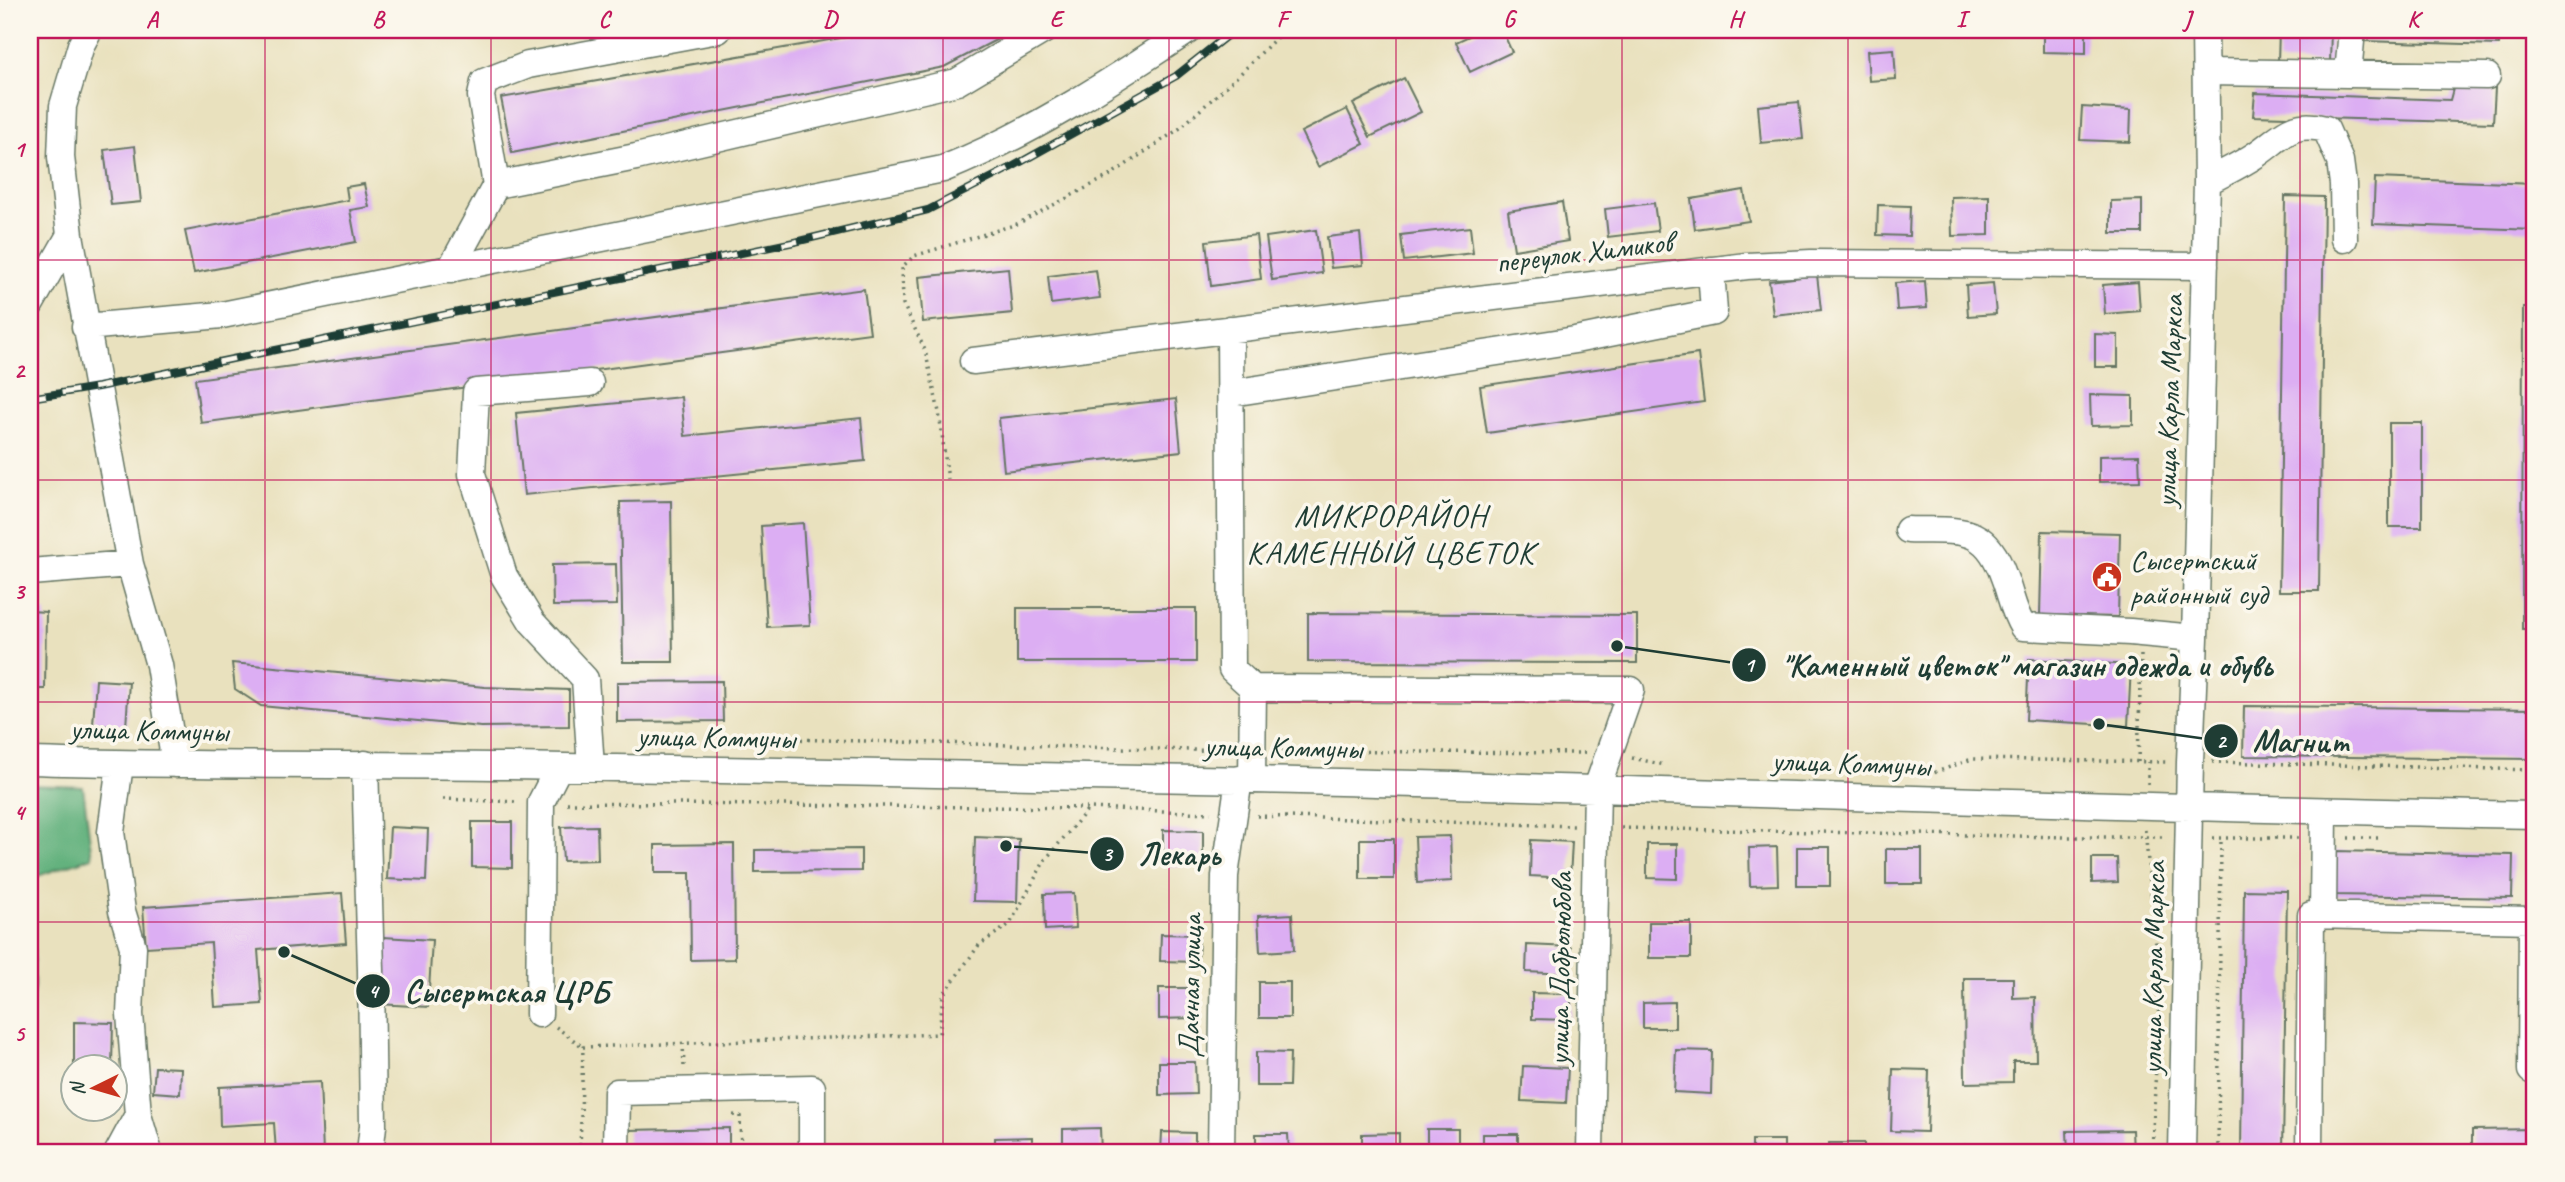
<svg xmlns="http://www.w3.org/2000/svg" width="2565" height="1182" font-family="Caveat,sans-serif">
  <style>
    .forest { fill: #60b07b; stroke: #407658; stroke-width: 2 }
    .building { fill: #dcaef3 }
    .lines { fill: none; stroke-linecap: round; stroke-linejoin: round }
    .minor-casing { stroke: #667664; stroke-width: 29 }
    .path { stroke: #667664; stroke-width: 3.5; stroke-dasharray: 2 5; stroke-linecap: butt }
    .minor { stroke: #fff; stroke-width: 26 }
    .rail-casing { stroke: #1f3d34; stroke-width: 8 }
    .rail { stroke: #fbf7ec; stroke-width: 5; stroke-dasharray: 16; stroke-linecap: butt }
    .grid { fill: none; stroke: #c2185b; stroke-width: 2; stroke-opacity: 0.55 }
    .labels { text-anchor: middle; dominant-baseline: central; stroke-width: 7; stroke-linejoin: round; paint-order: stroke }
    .street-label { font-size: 30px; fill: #1f3d34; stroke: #fbf7ec }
    .poi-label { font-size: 30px; fill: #1f3d34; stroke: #fbf7ec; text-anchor: start }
    .neighbourhood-label { font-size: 32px; letter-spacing: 2px; fill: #1f3d34; stroke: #fbf7ec }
    .leader { fill: none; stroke: #1f3d34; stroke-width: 2.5 }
    .callout-dot { fill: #1f3d34; stroke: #fbf7ec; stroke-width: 2.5 }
    .mark-label { font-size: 21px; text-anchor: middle; font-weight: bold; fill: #fff }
    .callout-label { font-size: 32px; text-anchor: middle; font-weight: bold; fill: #1f3d34; stroke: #fbf7ec; stroke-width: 7; stroke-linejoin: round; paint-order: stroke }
    .neatline { fill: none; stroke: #c2185b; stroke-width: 2.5 }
    .grid-label { font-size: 23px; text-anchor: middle; font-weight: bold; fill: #c2185b }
  </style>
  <rect width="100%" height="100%" fill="#fbf7ec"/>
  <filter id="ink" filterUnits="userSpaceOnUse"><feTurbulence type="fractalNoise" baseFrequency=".0143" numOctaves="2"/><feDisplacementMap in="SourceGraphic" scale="14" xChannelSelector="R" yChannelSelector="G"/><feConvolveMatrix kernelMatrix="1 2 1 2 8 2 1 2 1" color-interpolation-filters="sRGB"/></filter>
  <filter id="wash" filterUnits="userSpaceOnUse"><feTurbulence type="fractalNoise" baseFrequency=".00686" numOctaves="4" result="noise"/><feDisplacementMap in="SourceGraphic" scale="28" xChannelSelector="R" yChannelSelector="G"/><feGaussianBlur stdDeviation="1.57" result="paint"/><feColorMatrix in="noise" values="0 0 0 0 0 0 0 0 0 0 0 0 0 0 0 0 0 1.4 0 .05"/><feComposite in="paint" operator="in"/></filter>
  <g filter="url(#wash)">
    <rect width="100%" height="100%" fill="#e9e1be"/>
    <path class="forest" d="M30 785 83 787 92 857 32 878 34 986 30 1009Z"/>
    <g id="blocks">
      <path class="building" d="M886 30H1015L944 67 512 153 501 98Z
        M1482 30H1502L1512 52 1470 72 1456 42Z
        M2043 30H2086V53L2043 52Z
        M2118 30H2141V32L2118 33Z
        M2279 30H2331L2330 63 2278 62Z
        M2364 30H2500L2499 45 2363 41Z
        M2530 30H2535V129H2529Z
        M1894 49 1896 79 1869 81 1867 51Z
        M1404 78 1421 112 1370 137 1353 104Z
        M2454 85 2495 88 2493 123 2253 116 2255 93 2450 100Z
        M1799 102 1803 139 1761 143 1758 106Z
        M2082 107 2131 110 2130 142 2080 140Z
        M1347 109 1364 144 1318 167 1301 132Z
        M135 146 141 202 111 205 104 150Z
        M2375 178 2535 184V230L2373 224Z
        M364 184 369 207 350 210 356 242 194 273 185 231 348 200 346 187Z
        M1744 190 1749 221 1695 229 1691 199Z
        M1989 196V235L1952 236 1951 197Z
        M2285 196 2324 197 2319 591H2279Z
        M2142 200V233H2111V201Z
        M1562 202 1568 241 1514 250 1508 211Z
        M1654 203 1658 231 1608 237 1605 209Z
        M1878 205 1910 206 1909 236 1877 235Z
        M1470 227 1473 253 1404 261 1401 235Z
        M1316 230 1322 273 1272 280 1266 237Z
        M1360 233 1363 265 1331 268 1327 237Z
        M1256 235 1261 279 1211 286 1206 241Z
        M1008 268 1012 313 923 322 919 277Z
        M1096 270 1100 298 1051 304 1048 276Z
        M1817 275 1821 310 1773 315 1769 281Z
        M1925 281 1927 308 1897 310 1895 283Z
        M2138 282 2140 311 2105 314 2103 285Z
        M1993 283 1996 314 1968 316 1966 285Z
        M864 289 870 333 201 423 195 379Z
        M2523 307H2535V629H2522Z
        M2095 334 2118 335V367H2095Z
        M1698 354 1704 402 1487 433 1480 386Z
        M2090 395 2133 396V425L2091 426Z
        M681 397 685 436 861 418 865 461 524 495 516 413Z
        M1176 399 1181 451 1004 471 999 418Z
        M2389 423H2422V527H2389Z
        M2139 455 2140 481 2099 482V456Z
        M671 501 673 662H623L620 502Z
        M803 523 810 625 767 627 761 526Z
        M2042 531 2120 533 2118 617 2040 615Z
        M616 564 617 605 553 606 552 565Z
        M1017 608H1196V662H1017Z
        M30 611 46 612 45 689H30Z
        M1308 613 1637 615V663L1308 662Z
        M2029 659 2131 665 2128 726 2026 720Z
        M232 663 485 687 569 690V726L481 727 261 706 235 689Z
        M96 680 129 682 126 727 93 725Z
        M722 681 723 721 617 722V682Z
        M2244 706 2535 709V759L2243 756Z
        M472 822H512V868L472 867Z
        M597 826 598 860 563 861 561 827Z
        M390 827 428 829 426 881 387 879Z
        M1163 830 1203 831V866H1163Z
        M1450 836 1452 881 1417 883 1415 837Z
        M975 837 1019 839 1017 902 973 901Z
        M1360 839H1394V879H1360Z
        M1531 840 1572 842 1570 878 1530 876Z
        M734 844 735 959 691 960 690 873H655V845Z
        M1647 844H1677V879L1647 878Z
        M1777 847 1778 885 1750 886 1749 848Z
        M1797 847H1830V886H1797Z
        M861 849V871L755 872V850Z
        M1886 849H1922V884H1886Z
        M2335 851 2513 855 2512 898 2334 895Z
        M2092 858H2117L2118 882 2092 883Z
        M2244 890 2287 891 2283 1152H2241Z
        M342 893 346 943 258 950 262 1004 215 1007 211 943 146 947 143 907Z
        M1074 893 1076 928 1045 930 1044 894Z
        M1292 914 1294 950 1260 952 1258 916Z
        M1649 922H1691V958H1649Z
        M1161 934 1199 935 1198 962 1160 961Z
        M383 937 432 940 428 1007 379 1004Z
        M1527 945 1571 947 1570 974 1526 972Z
        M1964 978H2013V998L2035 997 2036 1061H2013V1082L1965 1083Z
        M1259 982H1290V1018H1259Z
        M1159 988H1194V1018L1159 1019Z
        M1532 993 1571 994V1020L1532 1019Z
        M1675 1002V1028H1643V1003Z
        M74 1022 113 1023 112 1066H74Z
        M1676 1050 1712 1051 1711 1094 1674 1092Z
        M1256 1052 1290 1053 1289 1086H1256Z
        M1159 1062H1195L1196 1094 1159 1095Z
        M1523 1066 1568 1068 1566 1103 1521 1101Z
        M155 1067 181 1068 180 1094 153 1092Z
        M1893 1069 1929 1070 1927 1132 1891 1131Z
        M320 1082 323 1152H276L274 1123 220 1126 219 1087Z
        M729 1128V1152H628V1130Z
        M1100 1128 1101 1152H1063V1129Z
        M1427 1129H1458V1152H1427Z
        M2535 1129V1152H2472V1130Z
        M2132 1130 2133 1152H2068L2067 1131Z
        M1162 1132 1195 1133V1152H1161Z
        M1399 1133V1152H1362V1134Z
        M1256 1134H1288L1289 1152H1256Z
        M1483 1134H1518V1152H1483Z
        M1032 1137V1152H995V1138Z
        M1752 1140H1784V1152H1752Z
        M1829 1143H1864V1152H1829Z
        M1996 1144V1152H1963V1145Z
        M1654 1150H1673V1152H1654Z"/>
    </g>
  </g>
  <g filter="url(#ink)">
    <use href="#blocks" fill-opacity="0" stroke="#667664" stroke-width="2"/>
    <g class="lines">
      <g class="minor-casing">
        <path id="minor" d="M89 30 81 45 63 106 61 157 70 235 130 564 159 665 175 764
          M2206 72 2487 76
          M2348 74 2352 30
          M2207 182C2223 173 2241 165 2257 154 2283 136 2291 120 2326 129L2340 161 2343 184 2344 239
          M496 185 636 157 957 82 1044 30
          M450 270 496 185 481 96 484 82 528 65 718 30
          M30 305 70 235
          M85 327 222 315 943 169C1031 134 1110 82 1189 30
          M1230 329 1232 669 1253 688
          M973 361 1747 266 1811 263 2205 266
          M590 383 476 392 472 474 504 576 532 622 585 679 591 767
          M1231 393 1575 340 1714 312 1711 270
          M1908 530C1957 532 1985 522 2004 577 2011 595 2013 611 2023 627L2130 632 2195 638
          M30 572 130 564
          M30 761C189 766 349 764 508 766 756 769 1004 774 1251 780 1679 789 2107 808 2535 815
          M120 764 111 832 122 911 133 947 130 1014 138 1115 149 1152
          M365 764 371 970 373 1126 370 1152
          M1252 780 1253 688 1631 690 1597 788 1590 1152
          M2323 915 2324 812
          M539 1014 541 802 559 767
          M118 1152 138 1115
          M616 1152 617 1092 812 1088V1152
          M1221 1152 1225 876 1239 779
          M2182 1152 2190 762 2195 638 2207 182 2205 30
          M2309 1152 2311 915 2532 920 2531 1070H2535"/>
      </g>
      <path class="path" d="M948 480 939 412 925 350 903 304 902 267 914 256 1017 224 1109 176 1179 129 1240 74 1284 30
        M752 738 1229 751
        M1275 751 1586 753
        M1632 758 1665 765
        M2138 762 2141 655
        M2212 762 2535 770
        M1928 775 1972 759 2166 762
        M2148 784V762
        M443 799 518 802
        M567 803 1089 808 1211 813
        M1257 816 1574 826
        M1621 828 2064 837H2166
        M2145 830 2160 986
        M2212 838H2302
        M2348 838H2383
        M556 1027 583 1047
        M683 1043 684 1067
        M733 1115 740 1116 741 1152
        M580 1152 583 1047 939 1034 943 995 979 945 1010 924 1045 860 1088 809
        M2152 1152 2159 1001
        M2218 1152 2221 838"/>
      <use href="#minor" class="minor"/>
      <g class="rail-casing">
        <path id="rail" d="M30 398 98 387 799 241 928 210 1010 168 1176 76 1234 30"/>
      </g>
      <use href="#rail" class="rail"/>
    </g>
  </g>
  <path class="grid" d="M265 30V1152M491 30V1152M717 30V1152M943 30V1152M1169 30V1152M1396 30V1152M1622 30V1152M1848 30V1152M2074 30V1152M2300 30V1152M30 260H2535M30 480H2535M30 702H2535M30 922H2535"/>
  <defs>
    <g id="civic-disc" transform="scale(1.575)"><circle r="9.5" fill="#c8321e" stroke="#fbf7ec"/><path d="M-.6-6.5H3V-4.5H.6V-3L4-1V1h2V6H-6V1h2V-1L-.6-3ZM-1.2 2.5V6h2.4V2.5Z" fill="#fff"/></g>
  </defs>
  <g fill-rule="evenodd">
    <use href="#civic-disc" x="2107" y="577"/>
  </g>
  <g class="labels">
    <g class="street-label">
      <text transform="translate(1584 252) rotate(-7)">переулок Химиков</text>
      <text transform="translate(2169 401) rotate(-88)">улица Карла Маркса</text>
      <text transform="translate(149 730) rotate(1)">улица Коммуны</text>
      <text transform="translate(716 737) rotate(1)">улица Коммуны</text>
      <text transform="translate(1283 747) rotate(1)">улица Коммуны</text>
      <text transform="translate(1851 763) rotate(2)">улица Коммуны</text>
      <text transform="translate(2153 968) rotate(-89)">улица Карла Маркса</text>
      <text transform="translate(1560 969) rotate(-89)">улица Добролюбова</text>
      <text transform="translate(1190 986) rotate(-89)">Дачная улица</text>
    </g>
    <g class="poi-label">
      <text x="2130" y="560">Сысертский<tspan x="2130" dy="34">районный суд</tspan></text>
    </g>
    <g class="neighbourhood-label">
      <text x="1391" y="515">МИКРОРАЙОН<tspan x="1391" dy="37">КАМЕННЫЙ ЦВЕТОК</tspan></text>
    </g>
  </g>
  <path class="leader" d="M1617 646L1749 665M2099 724L2221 741M1006 846L1107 854M284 952L373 991"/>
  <g class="callout-dot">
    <circle cx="1617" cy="646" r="7"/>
    <circle cx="2099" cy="724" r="7"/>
    <circle cx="1006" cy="846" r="7"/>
    <circle cx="284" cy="952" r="7"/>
    <circle cx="1749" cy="665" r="18"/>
    <circle cx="2221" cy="741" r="18"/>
    <circle cx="1107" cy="854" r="18"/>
    <circle cx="373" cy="991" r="18"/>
  </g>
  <g class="mark-label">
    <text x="1749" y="672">1</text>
    <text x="2221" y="748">2</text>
    <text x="1107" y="861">3</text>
    <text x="373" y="998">4</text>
  </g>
  <g class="callout-label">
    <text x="2027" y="676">"Каменный цветок" магазин одежда и обувь</text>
    <text x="2301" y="752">Магнит</text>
    <text x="1179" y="865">Лекарь</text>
    <text x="507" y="1002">Сысертская ЦРБ</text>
  </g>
  <rect width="2565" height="1182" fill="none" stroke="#fbf7ec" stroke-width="77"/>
  <g transform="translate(94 1088) rotate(265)"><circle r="33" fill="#fbf7ec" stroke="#a3ada2" stroke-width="2"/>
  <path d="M0-5L12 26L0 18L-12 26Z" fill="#c8321e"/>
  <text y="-10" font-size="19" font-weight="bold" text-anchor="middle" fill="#1f3d34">N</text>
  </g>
  <rect x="38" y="38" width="2488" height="1106" class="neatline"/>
  <g class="grid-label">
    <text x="152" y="27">A</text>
    <text x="378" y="27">B</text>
    <text x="604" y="27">C</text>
    <text x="830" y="27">D</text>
    <text x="1056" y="27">E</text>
    <text x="1282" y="27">F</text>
    <text x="1509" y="27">G</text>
    <text x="1735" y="27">H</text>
    <text x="1961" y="27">I</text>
    <text x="2187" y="27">J</text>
    <text x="2413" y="27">K</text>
    <text x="19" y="157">1</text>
    <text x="19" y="378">2</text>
    <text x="19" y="599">3</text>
    <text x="19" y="820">4</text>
    <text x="19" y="1041">5</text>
  </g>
</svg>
